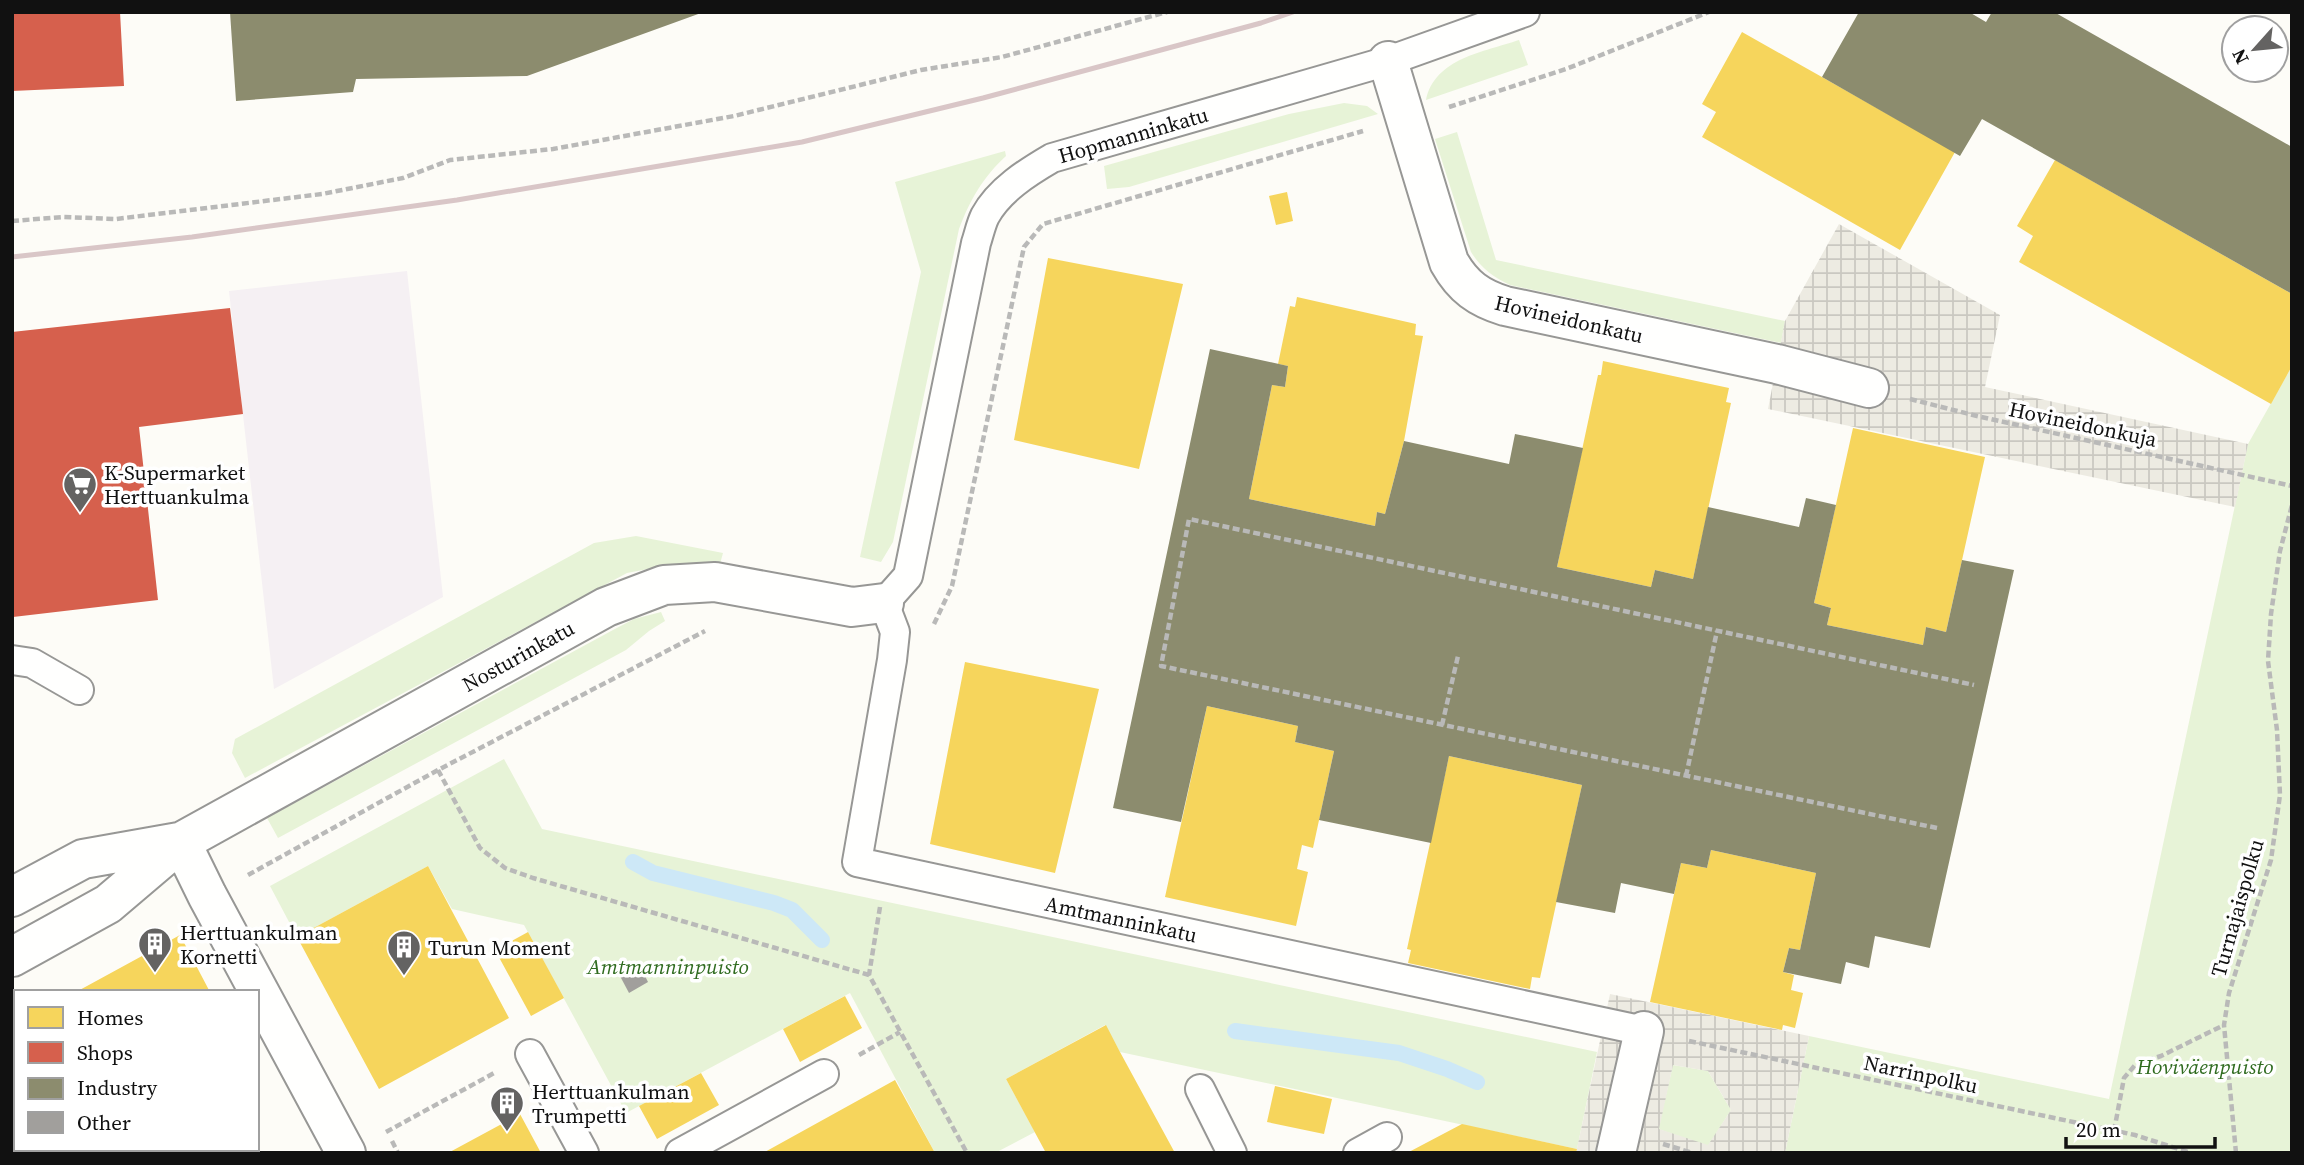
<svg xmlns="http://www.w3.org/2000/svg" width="2304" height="1165" font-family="'Source Serif 4',serif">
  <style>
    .industrial { fill: #f5f0f3 }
    .grass { fill: #e7f3d7 }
    .plaza { fill: url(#plaza-grid); fill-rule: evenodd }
    .homes { fill: #f6d55c }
    .shops { fill: #d6604d }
    .industry { fill: #8c8c6e }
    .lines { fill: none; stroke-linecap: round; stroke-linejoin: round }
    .stream { stroke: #cde8f7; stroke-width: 16 }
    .building { fill: #a19f9c }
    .service-casing { stroke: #979795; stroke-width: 32 }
    .pedestrian-casing { stroke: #979795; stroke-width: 42 }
    .minor-casing { stroke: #979795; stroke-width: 42 }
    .path { stroke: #b9b9b8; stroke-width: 4.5; stroke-dasharray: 7 3.5; stroke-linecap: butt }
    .service { stroke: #fffffe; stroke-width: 28 }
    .pedestrian { stroke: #fffffe; stroke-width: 38 }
    .minor { stroke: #fffffe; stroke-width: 38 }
    .rail { stroke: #d9c6c7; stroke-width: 5 }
    .labels { text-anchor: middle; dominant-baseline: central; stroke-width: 7; stroke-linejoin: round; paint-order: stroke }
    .street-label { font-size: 21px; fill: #111; stroke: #fff }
    .poi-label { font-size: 21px; fill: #111; stroke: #fff; text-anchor: start }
    .park-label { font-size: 21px; font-style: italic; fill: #2f6b1f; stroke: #fff }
  </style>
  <defs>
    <pattern id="plaza-grid" width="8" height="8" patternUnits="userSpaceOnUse" patternTransform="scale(1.75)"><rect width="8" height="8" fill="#edebe2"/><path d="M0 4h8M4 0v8" fill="none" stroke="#cac8c1"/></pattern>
  </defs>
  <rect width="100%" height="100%" fill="#fdfcf7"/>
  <path class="industrial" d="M407 271 443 597 274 689 229 291Z"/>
  <path class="grass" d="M1519 40 1528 65 1426 100C1435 58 1484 52 1519 40Z
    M1344 103 1367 106 1378 114 1129 187 1107 189 1104 166 1289 114Z
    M1457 132 1496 260 1785 321 1781 343 1510 285C1493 277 1481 268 1471 252L1435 139Z
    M1005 151 1006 156C983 177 970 200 959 229L893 542 881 562 860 557 921 272 895 182Z
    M2292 366V1153H1785L1809 1036 2109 1099 2248 444Z
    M636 536 723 553 720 564H674L627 573 245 778 232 753 235 739 594 543Z
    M661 612 665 621 649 631 626 650 278 838 267 818 613 630 634 619Z
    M504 759 542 829 1597 1052 1577 1149 1120 1052 1105 1025 1006 1079 1035 1132 995 1153H935L850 993 626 1113 524 925 452 909 428 866 297 937 270 886Z
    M1673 1065 1708 1071 1731 1110 1708 1146 1658 1129Z"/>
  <path class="plaza" d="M1839 224 2000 315 1985 387 2248 444 2235 507 1768 409 1785 321Z
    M1610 994 1809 1036 1785 1153H1576ZM1673 1065 1708 1071 1731 1110 1708 1145 1659 1129Z"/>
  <path class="homes" d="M1742 32 1955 152 1900 250 1702 137 1716 112 1702 104Z
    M2055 160 2292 294V366L2271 404 2019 262 2033 236 2017 226Z
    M1287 192 1293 221 1276 225 1269 196Z
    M1048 258 1183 284 1139 469 1014 440Z
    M1297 297 1416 324 1415 335 1423 336 1404 441 1385 514 1377 512 1375 526 1249 499 1272 385 1285 387 1288 366 1278 364 1290 306 1295 307Z
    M1603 361 1729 388 1726 402 1731 403 1693 579 1655 570 1651 587 1557 567 1598 375H1601Z
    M1853 428 1985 457 1946 632 1926 627 1923 645 1827 625 1831 608 1814 603Z
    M1196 533 1382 573 1374 610 1188 570Z
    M1567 613 1640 630 1614 747 1542 732Z
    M1178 617 1365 657 1357 694 1170 654Z
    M965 662 1099 689 1055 873 930 844Z
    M1207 706 1298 726 1295 742 1334 751 1313 848 1302 845 1297 869 1308 872 1296 926 1165 897Z
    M1449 756 1582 785 1540 978 1532 977 1530 989 1408 963 1411 950 1407 949Z
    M1711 850 1816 873 1800 950 1789 948 1783 972 1794 975 1791 990 1803 993 1795 1028 1783 1025 1782 1030 1650 1002 1681 863 1707 868Z
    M428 866 509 1018 379 1089 297 937Z
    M528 932 564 998 531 1016 495 950Z
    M180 935 210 992H76L142 956Z
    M845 996 862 1028 800 1062 783 1029Z
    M16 1024V1149H58L51 1153H12V1026Z
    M1106 1025 1120 1052 1175 1153H1046L1006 1079Z
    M701 1073 719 1105 657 1139 639 1106Z
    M895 1080 935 1153H763Z
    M1275 1086 1332 1099 1324 1134 1267 1122Z
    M520 1114 541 1153H448Z
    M1462 1124 1577 1149 1576 1153H1407Z"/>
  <path class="shops" d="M12 12H120L124 86 12 91Z
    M230 308 243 414 139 427 158 600 13 617 12 332Z"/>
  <path class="industry" d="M230 12H700L701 13 527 76 356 79 353 92 236 101Z
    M1859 12H1969L1986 22 1992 12H2054L2292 147V294L1982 119 1960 156 1822 77Z
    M1210 349 1288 366 1285 387 1272 385 1249 499 1375 526 1377 512 1385 514 1404 441 1509 464 1515 434 1583 448 1557 567 1651 587 1655 570 1693 579 1708 507 1799 527 1806 498 1836 505 1814 603 1831 608 1827 625 1923 645 1926 627 1946 632 1962 560 2014 570 1930 948 1875 936 1869 968 1846 962 1841 984 1783 972 1789 948 1800 950 1816 873 1711 850 1707 868 1681 863 1674 894 1621 883 1615 913 1556 902 1582 785 1449 756 1431 843 1319 820 1334 751 1295 742 1298 726 1207 706 1181 822 1113 808Z
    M58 1149H227L229 1153H51Z"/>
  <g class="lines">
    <path class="stream" d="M633 862 653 873 774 903 792 910 822 940
      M1235 1031 1399 1053 1447 1069 1477 1082"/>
  </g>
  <path class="building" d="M640 966 648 982 629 993 620 976Z"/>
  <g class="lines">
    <g class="service-casing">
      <path id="service" d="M1525 12 1388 61 1052 158C1028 172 999 190 985 216 981 224 979 234 976 243L908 576 884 603 895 632 892 660 857 862 1644 1031
        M12 660 32 663 79 690
        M530 1054 584 1153
        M1200 1089 1232 1153
        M680 1153 824 1074
        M1358 1153 1387 1137"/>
    </g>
    <g class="pedestrian-casing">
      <path id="pedestrian" d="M1616 1153 1644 1031"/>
    </g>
    <g class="minor-casing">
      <path id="minor" d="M1388 61 1449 262C1463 287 1479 298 1505 306L1777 364 1869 388
        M181 842 207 895 346 1153
        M12 897 83 859 179 842
        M12 957 108 904 181 842 606 607 664 585 715 582 852 607 884 603"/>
    </g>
    <path class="path" d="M1449 107 1566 69 1709 12
      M12 221 63 217 116 219 322 194 403 178 450 160 553 149 734 116 921 70 1002 57 1167 12
      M1910 399 1977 416 2292 486
      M934 624 952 586 1024 247 1043 224 1363 131
      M1442 725 1458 656
      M438 770 480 848 505 868 533 878 869 975
      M1686 776 1717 631
      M1937 828 1161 666 1189 519 1974 685
      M248 875 438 770 705 631
      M880 907 869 975 967 1153
      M1689 1041 2135 1135 2191 1153
      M859 1055 900 1032
      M2114 1131 2124 1078 2136 1064 2161 1056 2224 1025
      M386 1132 496 1072
      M392 1141 398 1153
      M1663 1144 1693 1153
      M116 1149 118 1153
      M80 1153 86 1149
      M2236 1153 2224 1025 2229 993 2271 860 2280 795 2277 730 2268 661 2271 614 2280 551 2292 505"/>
    <use href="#service" class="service"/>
    <use href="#pedestrian" class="pedestrian"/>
    <use href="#minor" class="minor"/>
    <path class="rail" d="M12 257 192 237 457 200 802 142 983 98 1261 23 1293 12"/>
  </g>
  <defs>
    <g id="supermarket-pin" transform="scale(1.75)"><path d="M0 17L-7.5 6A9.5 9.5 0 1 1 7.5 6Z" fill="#646362" stroke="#fff"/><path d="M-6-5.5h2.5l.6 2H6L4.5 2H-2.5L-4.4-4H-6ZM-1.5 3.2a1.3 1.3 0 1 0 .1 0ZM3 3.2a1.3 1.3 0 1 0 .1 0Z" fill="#fff"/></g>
    <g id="building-pin" transform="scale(1.75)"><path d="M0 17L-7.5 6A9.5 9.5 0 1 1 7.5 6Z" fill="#646362" stroke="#fff"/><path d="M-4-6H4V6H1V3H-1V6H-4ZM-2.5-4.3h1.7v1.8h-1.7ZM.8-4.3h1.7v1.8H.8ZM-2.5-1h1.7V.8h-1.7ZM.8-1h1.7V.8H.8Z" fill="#fff"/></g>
  </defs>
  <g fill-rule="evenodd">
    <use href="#supermarket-pin" x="80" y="484"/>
    <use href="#building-pin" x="155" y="944"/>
    <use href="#building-pin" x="404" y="947"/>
    <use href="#building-pin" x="507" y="1103"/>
  </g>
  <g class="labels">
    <g class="street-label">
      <text transform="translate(1133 135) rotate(-16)">Hopmanninkatu</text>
      <text transform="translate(1569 319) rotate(13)">Hovineidonkatu</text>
      <text transform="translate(2083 424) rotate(12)">Hovineidonkuja</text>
      <text transform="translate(518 656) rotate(-29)">Nosturinkatu</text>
      <text transform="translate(2237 908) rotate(-74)">Turnajaispolku</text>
      <text transform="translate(1121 919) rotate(12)">Amtmanninkatu</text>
      <text transform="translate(1921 1074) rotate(12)">Narrinpolku</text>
    </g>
    <g class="poi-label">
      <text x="104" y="472">K-Supermarket<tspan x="104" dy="24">Herttuankulma</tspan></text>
      <text x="180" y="932">Herttuankulman<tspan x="180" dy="24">Kornetti</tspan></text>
      <text x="428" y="947">Turun Moment</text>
      <text x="532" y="1091">Herttuankulman<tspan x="532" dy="24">Trumpetti</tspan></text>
    </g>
    <g class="park-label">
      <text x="668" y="966">Amtmanninpuisto</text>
      <text x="2205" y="1066">Hoviväenpuisto</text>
    </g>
  </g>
  <rect width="2304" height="1165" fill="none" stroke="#111111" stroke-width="28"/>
  <rect x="14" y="990" width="245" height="161" fill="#ffffff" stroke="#a0a0a0" stroke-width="2"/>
  <rect x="28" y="1007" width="35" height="21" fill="#f6d55c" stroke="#a0a0a0" stroke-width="2"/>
  <text x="77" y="1025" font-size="21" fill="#111111">Homes</text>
  <rect x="28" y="1042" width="35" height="21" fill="#d6604d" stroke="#a0a0a0" stroke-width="2"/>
  <text x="77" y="1060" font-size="21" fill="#111111">Shops</text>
  <rect x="28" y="1078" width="35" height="21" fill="#8c8c6e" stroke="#a0a0a0" stroke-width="2"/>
  <text x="77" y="1095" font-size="21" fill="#111111">Industry</text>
  <rect x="28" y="1112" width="35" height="21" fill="#a19f9c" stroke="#a0a0a0" stroke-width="2"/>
  <text x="77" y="1130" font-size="21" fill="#111111">Other</text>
  <g transform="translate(2255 49) rotate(243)"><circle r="33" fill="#ffffff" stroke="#a0a0a0" stroke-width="2"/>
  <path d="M0-5L12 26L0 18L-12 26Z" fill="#646362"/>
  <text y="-10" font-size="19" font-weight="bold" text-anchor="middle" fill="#111111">N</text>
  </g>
  <path d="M2066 1137v10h149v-10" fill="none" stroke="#111111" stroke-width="3.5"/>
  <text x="2076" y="1137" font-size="21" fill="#111111" stroke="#ffffff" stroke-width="5" paint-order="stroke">20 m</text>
</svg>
